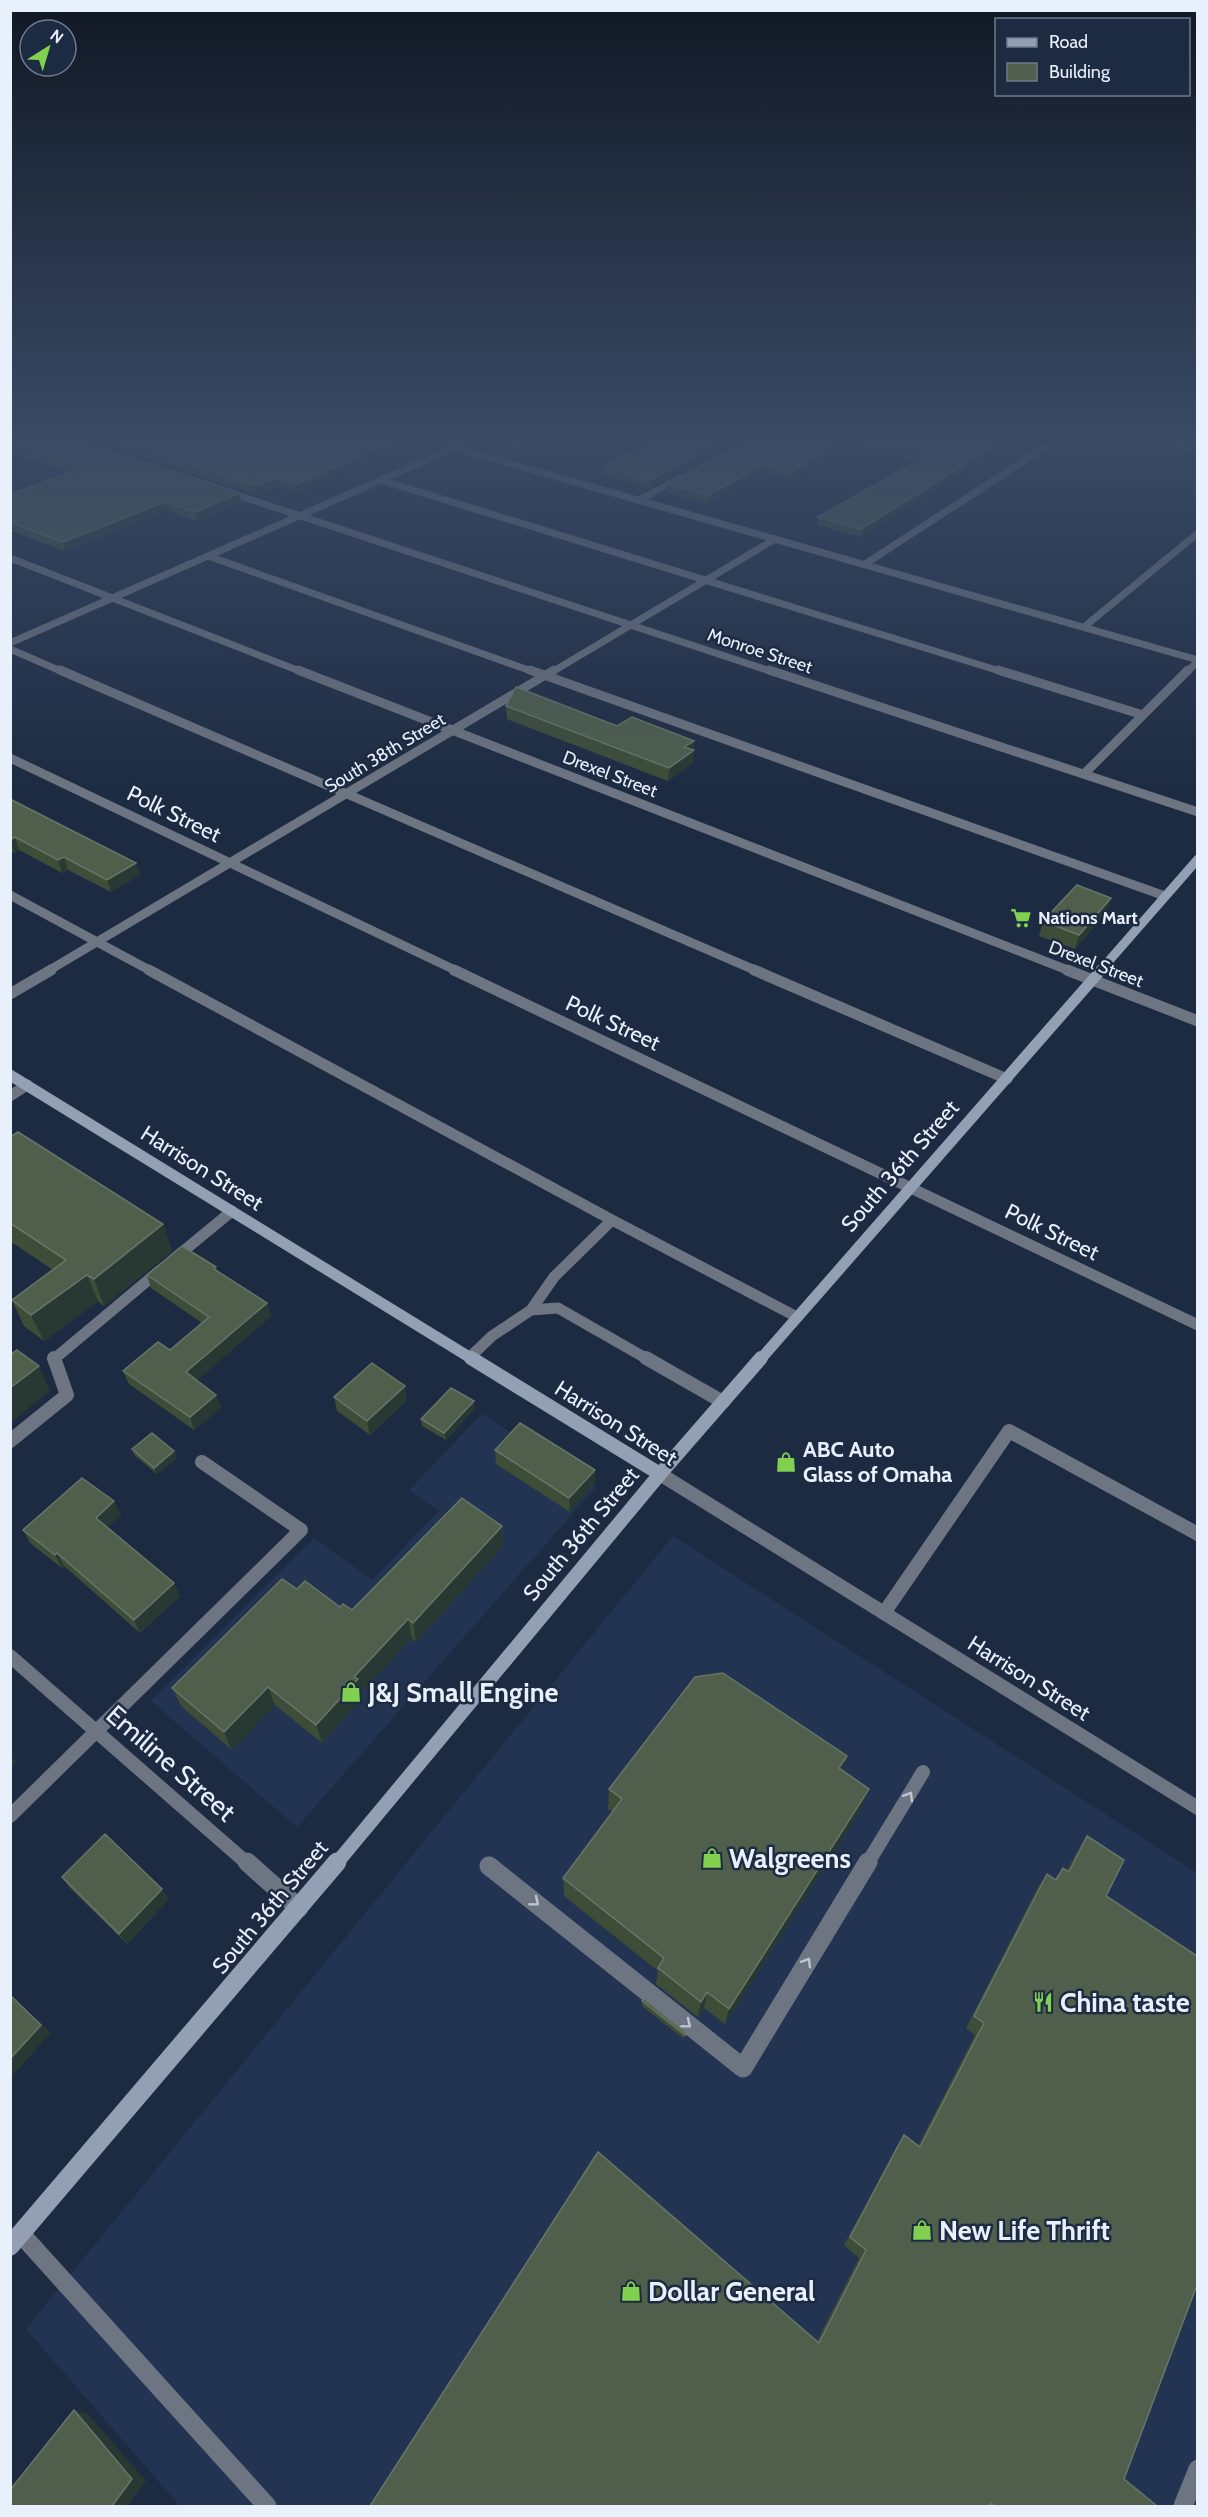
<svg xmlns="http://www.w3.org/2000/svg" width="1208" height="2517" font-family="Cabin,sans-serif">
  <style>
    .built { fill: #233452 }
    .lines { fill: none; stroke-linecap: round; stroke-linejoin: round }
    .service-far4 { stroke: #6e7582; stroke-width: 7 }
    .service-far3 { stroke: #6e7582; stroke-width: 9 }
    .service-far2 { stroke: #6e7582; stroke-width: 11 }
    .service-far1 { stroke: #6e7582; stroke-width: 14 }
    .service { stroke: #6e7582; stroke-width: 19 }
    .minor-far4 { stroke: #6e7582; stroke-width: 7 }
    .minor-far3 { stroke: #6e7582; stroke-width: 9 }
    .minor-far2 { stroke: #6e7582; stroke-width: 11 }
    .minor-far1 { stroke: #6e7582; stroke-width: 14 }
    .minor { stroke: #6e7582; stroke-width: 19 }
    .tertiary { stroke: #6e7582; stroke-width: 14 }
    .secondary-far3 { stroke: #939fb3; stroke-width: 9 }
    .secondary-far2 { stroke: #939fb3; stroke-width: 11 }
    .secondary-far1 { stroke: #939fb3; stroke-width: 14 }
    .secondary { stroke: #939fb3; stroke-width: 19 }
    .wall { fill: #3d4d37 }
    .shaded-wall { fill: #283832 }
    .building { fill: #4f5f4c; stroke: #677668; stroke-width: 1.5 }
    .oneway { stroke: #bdc5d1 }
    .labels { text-anchor: middle; dominant-baseline: central; stroke-width: 5; stroke-linejoin: round; paint-order: stroke }
    .far-street-label { font-size: 18px; fill: #e8f0fc; stroke: #1d2b42 }
    .far-poi-label { font-size: 18px; font-weight: bold; fill: #e8f0fc; stroke: #1d2b42; text-anchor: start }
    .street-label { font-size: 22px; fill: #e8f0fc; stroke: #1d2b42 }
    .poi-label { font-size: 22px; font-weight: bold; fill: #e8f0fc; stroke: #1d2b42; text-anchor: start }
    .near-poi-label { font-size: 27px; font-weight: bold; fill: #e8f0fc; stroke: #1d2b42; text-anchor: start }
    .near-street-label { font-size: 27px; fill: #e8f0fc; stroke: #1d2b42 }
  </style>
  <rect width="100%" height="100%" fill="#1d2b42"/>
  <path class="built" d="M482 1414 596 1487 297 1827 151 1701 314 1538 372 1580 439 1511 409 1490Z
    M673 1536 1197 1873V2506H180L26 2329Z"/>
  <g class="lines">
    <path class="service-far4" d="M381 480 1003 672
      M208 556 534 672
      M10 649 63 672
      M1187 672 1198 661"/>
    <path class="service-far3" d="M60 670 757 971
      M530 670 1165 896
      M998 670 1143 715
      M1084 774 1188 670
      M10 895 151 971"/>
    <path class="service-far2" d="M149 970 612 1220 797 1317
      M754 970 1007 1079
      M175 1258 232 1211
      M531 1310 554 1277 612 1220
      M470 1357 492 1336 531 1310 558 1308 649 1360
      M53 1360 159 1271"/>
    <path class="service-far1" d="M646 1358 723 1402
      M10 1441 67 1395 54 1358
      M884 1613 1009 1431 1198 1534
      M10 1816 301 1530 202 1462
      M867 1864 923 1772"/>
    <path class="service" d="M489 1866 743 2068 868 1862
      M21 2234 267 2506
      M1183 2506 1198 2469"/>
    <path class="minor-far4" d="M438 440 470 452 1198 660
      M1165 440 1198 448
      M225 491 773 672
      M639 500 680 478
      M10 558 302 672
      M865 564 1056 440
      M1084 627 1198 533
      M10 643 472 440
      M552 672 775 539"/>
    <path class="minor-far3" d="M298 670 1070 971
      M769 670 1198 812
      M10 758 457 971
      M48 971 554 670"/>
    <path class="minor-far2" d="M454 970 1198 1325
      M1067 970 1198 1021
      M10 994 51 970
      M10 1096 27 1085"/>
    <path class="minor-far1" d="M10 1656 248 1864"/>
    <path class="minor" d="M247 1862 299 1908"/>
    <path class="tertiary" d="M660 1474 1198 1808"/>
    <path class="secondary-far3" d="M1100 971 1198 859"/>
    <path class="secondary-far2" d="M10 1075 474 1360
      M760 1360 1101 970"/>
    <path class="secondary-far1" d="M471 1358 660 1474
      M336 1864 660 1474 761 1358"/>
    <path class="secondary" d="M10 2246 337 1862"/>
  </g>
  <path class="wall" d="M10 440 240 493 241 502 196 521 167 510 65 551 10 530V494L70 472 10 454Z
    M91 440H429L395 455 387 452 297 493 277 486 257 495Z
    M480 440H564L551 446 541 443 523 452Z
    M655 440H740L650 488 603 475V467Z
    M750 440H1014L860 537 817 525 818 517 918 461 851 445 791 478 763 471 708 503 666 492V484Z
    M506 706 617 726 694 741 693 763 668 781 507 719Z
    M10 799 140 875 111 892 68 870 62 873 19 850 14 853 10 851Z
    M1107 912 1075 949 1039 936 1043 921Z
    M10 1137 163 1224 172 1251 104 1306 98 1301 44 1341 24 1326 12 1300 53 1270 10 1241Z
    M218 1271 267 1303 271 1316 197 1380 216 1395 221 1408 194 1430 129 1384 123 1371 170 1350 202 1323 151 1288 147 1275Z
    M334 1397 407 1400 370 1435 337 1411Z
    M475 1408 446 1440 422 1426 421 1419Z
    M132 1449 174 1451 177 1458 157 1474 135 1456Z
    M495 1450 595 1483 570 1512 496 1464Z
    M121 1515 107 1527 180 1596 140 1633 64 1566 62 1568 30 1543 23 1530Z
    M502 1526 503 1546 416 1642 412 1638 362 1692 363 1697 322 1743 275 1705 232 1750 181 1706 172 1688 297 1589 340 1607 352 1610Z
    M843 1771 862 1808 725 2024 704 2008 698 2017 656 1984 658 1971 564 1896 563 1878 613 1812 608 1809 609 1789Z
    M1087 1836 1106 1896 1124 2479 1157 2506H370L817 2341 859 2258 844 2245 897 2146 904 2135 918 2146 975 2035 966 2028 1037 1889 1047 1874 1055 1879 1063 1868 1067 1870 1077 1852Z
    M62 1877 169 1899 127 1944 70 1888Z
    M642 2001 686 2033 684 2039 642 2006Z"/>
  <path class="shaded-wall" d="M409 440H429L395 455 394 447Z
    M530 440H541V443L523 452V444Z
    M551 440H564L551 446Z
    M726 440H740L650 488V480Z
    M846 440H852L851 445 791 478 792 471Z
    M1004 440H1014L860 537 861 529Z
    M386 444 387 452 297 493 296 485Z
    M764 464 763 471 708 503 709 495Z
    M276 478 277 486 257 495 255 486Z
    M240 493 241 502 196 521 195 512Z
    M165 502 167 510 65 551 63 542Z
    M694 741 693 763 668 781 669 768 684 747Z
    M15 837 19 850 14 853 10 840Z
    M64 857 68 870 62 873 58 860Z
    M136 863 140 875 111 892 107 880Z
    M1111 898 1107 912 1075 949 1079 935Z
    M163 1224 172 1251 104 1306 94 1279Z
    M87 1275 98 1301 44 1341 31 1315Z
    M267 1303 271 1316 191 1385 186 1372Z
    M39 1366 50 1391 10 1423V1388Z
    M405 1386 407 1400 370 1435 367 1421Z
    M216 1395 221 1408 194 1430 190 1417Z
    M474 1401 475 1408 446 1440 444 1433Z
    M174 1451 177 1458 157 1474 154 1468Z
    M595 1470V1483L570 1512 569 1498Z
    M114 1501 121 1515 103 1531 96 1518Z
    M502 1526 503 1546 416 1642 413 1623Z
    M57 1553 64 1566 62 1568 55 1555Z
    M174 1583 180 1596 140 1633 134 1620Z
    M408 1619 412 1638 362 1692 363 1697 322 1743 316 1725 354 1677Z
    M268 1687 275 1705 232 1750 224 1732Z
    M10 1754 16 1762 10 1767Z
    M847 1756 841 1776 839 1768Z
    M869 1789 862 1808 725 2024 729 2009Z
    M162 1889 169 1899 127 1944 119 1934Z
    M707 1992 704 2008 698 2017 701 2002Z
    M10 1995 51 2033 10 2078Z
    M74 2410 88 2414 146 2481 127 2506H112Z"/>
  <path class="building" d="M10 440H79L240 493 195 512 165 502 63 542 10 522V494L82 468 10 446Z
    M114 440H409L394 447 386 444 296 485 276 478 255 486Z
    M509 440H530L523 444Z
    M655 440H726L650 480 603 467Z
    M750 440H846L792 471 764 464 709 495 666 484Z
    M865 440H1004L861 529 818 517 928 455Z
    M516 687 617 726 632 717 694 741 684 747 694 750 669 768 506 706Z
    M10 799 136 863 107 880 64 857 58 860 15 837 10 840Z
    M1077 885 1111 898 1079 935 1043 921Z
    M18 1132 163 1224 94 1279 87 1275 31 1315 12 1300 66 1260 10 1223V1137Z
    M182 1246 216 1267 214 1269 267 1303 186 1372 216 1395 190 1417 123 1371 158 1342 170 1350 209 1317 147 1275Z
    M17 1350 39 1366 10 1388V1355Z
    M372 1363 405 1386 367 1421 334 1397Z
    M451 1388 474 1401 444 1433 421 1419Z
    M520 1423 595 1470 569 1498 495 1450Z
    M152 1433 174 1451 154 1468 132 1449Z
    M82 1478 114 1501 96 1518 174 1583 134 1620 57 1553 55 1555 23 1530Z
    M462 1498 502 1526 413 1623 408 1619 354 1677 358 1679 316 1725 268 1687 224 1732 172 1688 282 1579 297 1589 305 1581 340 1607 343 1604 352 1610Z
    M723 1673 847 1756 839 1768 869 1789 729 2009 707 1992 701 2002 658 1968 664 1958 563 1878 622 1799 609 1789 695 1677Z
    M105 1834 162 1889 119 1934 62 1877Z
    M1087 1836 1124 1860 1106 1896 1197 1956V2285L1124 2479 1157 2506H995L991 2503 989 2506H370L598 2152 819 2343 866 2250 850 2237 904 2135 920 2147 984 2023 974 2016 1047 1874 1056 1880 1063 1868 1069 1872Z
    M10 1995 41 2025 10 2059Z
    M644 1999 686 2033 685 2035 642 2001Z
    M74 2410 132 2479 112 2506H10V2490Z"/>
  <defs><path id="oneway-chevron" d="M-2-3.5L2.5 0L-2 3.5" fill="none" stroke-width="1.6" stroke-linecap="round" stroke-linejoin="round" transform="scale(1.5)"/></defs>
  <g class="oneway">
    <use href="#oneway-chevron" transform="translate(909 1796) rotate(-59)"/>
    <use href="#oneway-chevron" transform="translate(535 1902) rotate(39)"/>
    <use href="#oneway-chevron" transform="translate(807 1962) rotate(-59)"/>
    <use href="#oneway-chevron" transform="translate(687 2024) rotate(39)"/>
  </g>
  <linearGradient id="sky" x2="0" y2="1"><stop stop-color="#101824"/><stop offset="0.55" stop-color="#3a4a65"/><stop offset="1" stop-color="#3a4a65" stop-opacity="0"/></linearGradient>
  <rect width="1208" height="793" fill="url(#sky)"/>
  <defs>
    <g id="supermarket-bare" transform="scale(1.62)"><path d="M-6-5.5h2.5l.6 2H6L4.5 2H-2.5L-4.4-4H-6ZM-1.5 3.2a1.3 1.3 0 1 0 .1 0ZM3 3.2a1.3 1.3 0 1 0 .1 0Z" fill="#81d050" stroke="#1d2b42" stroke-width="2.5" paint-order="stroke"/></g>
    <g id="shop-bare" transform="scale(1.62)"><path d="M-5-2.5h2.3a2.7 3.5 0 0 1 5.4 0H5L5.5 6h-11ZM-1.5-2.5h3a1.5 2.3 0 0 0-3 0Z" fill="#81d050" stroke="#1d2b42" stroke-width="2.5" paint-order="stroke"/></g>
    <g id="restaurant-bare" transform="scale(1.62)"><path d="M-5-6h1v4h1v-4h1v4h1v-4h1v5L-1.5 .5V6h-2V.5L-5-1ZM5-6V6H3V1.5H1.5Q1.5-4 5-6Z" fill="#81d050" stroke="#1d2b42" stroke-width="2.5" paint-order="stroke"/></g>
  </defs>
  <g fill-rule="evenodd">
    <use href="#supermarket-bare" x="1021" y="918"/>
    <use href="#shop-bare" x="786" y="1462"/>
    <use href="#shop-bare" x="351" y="1692"/>
    <use href="#shop-bare" x="712" y="1858"/>
    <use href="#restaurant-bare" x="1043" y="2002"/>
    <use href="#shop-bare" x="922" y="2230"/>
    <use href="#shop-bare" x="631" y="2291"/>
  </g>
  <g class="labels">
    <g class="far-street-label">
      <text transform="translate(760 651) rotate(18)">Monroe Street</text>
      <text transform="translate(385 753) rotate(-31)">South 38th Street</text>
      <text transform="translate(610 774) rotate(21)">Drexel Street</text>
      <text transform="translate(1096 964) rotate(21)">Drexel Street</text>
    </g>
    <g class="far-poi-label">
      <text x="1038" y="918">Nations Mart</text>
    </g>
    <g class="street-label">
      <text transform="translate(174 814) rotate(26)">Polk Street</text>
      <text transform="translate(613 1023) rotate(25)">Polk Street</text>
      <text transform="translate(900 1166) rotate(-49)">South 36th Street</text>
      <text transform="translate(202 1168) rotate(32)">Harrison Street</text>
      <text transform="translate(1052 1232) rotate(26)">Polk Street</text>
      <text transform="translate(616 1423) rotate(32)">Harrison Street</text>
      <text transform="translate(581 1534) rotate(-50)">South 36th Street</text>
      <text transform="translate(1029 1678) rotate(32)">Harrison Street</text>
      <text transform="translate(270 1907) rotate(-50)">South 36th Street</text>
    </g>
    <g class="poi-label">
      <text x="803" y="1449">ABC Auto<tspan x="803" dy="25">Glass of Omaha</tspan></text>
    </g>
    <g class="near-poi-label">
      <text x="368" y="1692">J&amp;J Small Engine</text>
      <text x="729" y="1858">Walgreens</text>
      <text x="1060" y="2002">China taste</text>
      <text x="939" y="2230">New Life Thrift</text>
      <text x="648" y="2291">Dollar General</text>
    </g>
    <g class="near-street-label">
      <text transform="translate(171 1763) rotate(41)">Emiline Street</text>
    </g>
  </g>
  <rect width="1208" height="2517" fill="none" stroke="#e8f0fc" stroke-width="24"/>
  <rect x="995" y="18" width="195" height="78" fill="#1d2b42" stroke="#6e7a8c" stroke-width="1.5"/>
  <rect x="1007" y="38" width="30" height="9" fill="#939fb3" stroke="#6e7a8c" stroke-width="1.5"/>
  <text x="1049" y="48" font-size="18" fill="#e8f0fc">Road</text>
  <rect x="1007" y="63" width="30" height="18" fill="#4f5f4c" stroke="#6e7a8c" stroke-width="1.5"/>
  <text x="1049" y="78" font-size="18" fill="#e8f0fc">Building</text>
  <g transform="translate(48 48) rotate(37)"><circle r="28" fill="#1d2b42" stroke="#6e7a8c" stroke-width="1.5"/>
  <path d="M0-4.5L10 22L0 15L-10 22Z" fill="#81d050"/>
  <text y="-9" font-size="16" font-weight="bold" text-anchor="middle" fill="#e8f0fc">N</text>
  </g>
</svg>
